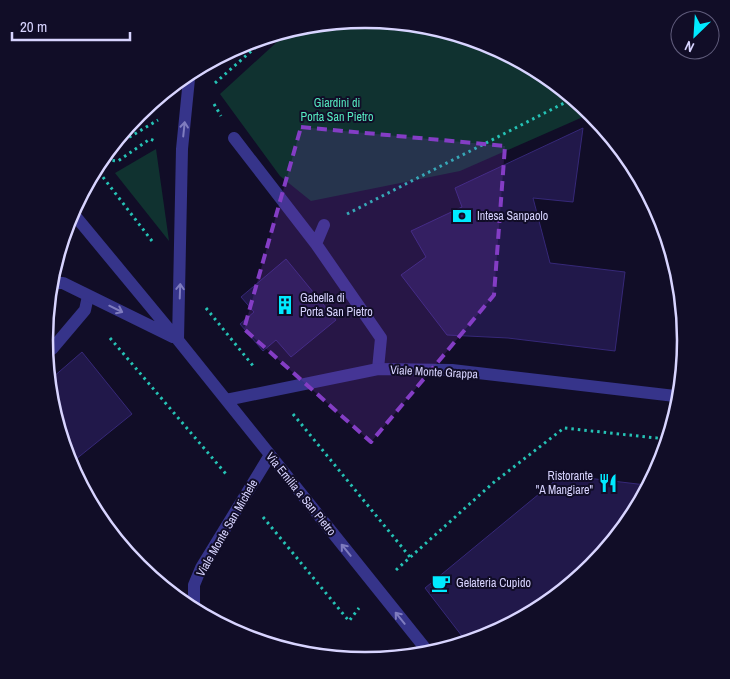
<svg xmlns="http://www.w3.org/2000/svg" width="730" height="679" font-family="'Archivo Narrow',sans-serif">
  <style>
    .green { fill: #103230 }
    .building { fill: #21184a; stroke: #362878 }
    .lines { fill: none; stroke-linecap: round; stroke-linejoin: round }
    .path { stroke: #25c2b5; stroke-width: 3; stroke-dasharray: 2.5 4; stroke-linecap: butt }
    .service { stroke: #36348a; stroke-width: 12 }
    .minor { stroke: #36348a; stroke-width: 12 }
    .oneway { stroke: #7f7cbf }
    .marked { fill: #843dc5; fill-opacity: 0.2; stroke: #843dc5; stroke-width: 4; stroke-dasharray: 10 6; stroke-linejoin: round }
    .labels { text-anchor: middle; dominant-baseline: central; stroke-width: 4; stroke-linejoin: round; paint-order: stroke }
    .park-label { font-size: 12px; fill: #55eac1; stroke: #110d27 }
    .poi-label { font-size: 12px; fill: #d8d4ff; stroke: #110d27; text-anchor: start }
    .street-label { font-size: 12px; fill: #d8d4ff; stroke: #110d27 }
    .rim { fill: none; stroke: #d8d4ff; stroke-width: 2.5 }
  </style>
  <rect width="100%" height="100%" fill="#110d27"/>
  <path class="green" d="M359 22H382L488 43 592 113 460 171 311 201 280 176 220 94 278 41 310 30Z
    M156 149 169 241 115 173Z"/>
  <path class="building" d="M583 128 573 202 533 198 550 263 625 272 615 351 508 338 447 335 401 275 426 257 411 231 462 207 455 188Z
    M286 259 336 320 291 357 276 340 263 351 240 324 254 312 241 297Z
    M82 352 132 414 70 464 52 378Z
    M562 475 646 485 592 566 487 636 465 640 425 588Z"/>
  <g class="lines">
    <path class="path" d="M215 83 265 39
      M214 104 221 116
      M118 144 158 120
      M106 160 118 161 150 139 155 141
      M99 172 152 241
      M347 214 572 99
      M206 308 254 367
      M110 338 226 474
      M293 414 410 557
      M263 517 349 621 359 608
      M396 570 493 483 564 428 666 439"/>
    <path class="service" d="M234 138 316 244
      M324 225 316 244 381 338 378 369
      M46 349H52L85 310 88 296"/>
    <path class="minor" d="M72 212 178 340 425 648
      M56 283H63L173 337
      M178 340 182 149 189 79
      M226 400 378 369 452 370 675 396
      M194 603V585L201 568 270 455"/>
  </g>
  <defs><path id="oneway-shaft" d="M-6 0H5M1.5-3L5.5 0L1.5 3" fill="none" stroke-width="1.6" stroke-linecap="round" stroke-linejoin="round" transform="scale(1.25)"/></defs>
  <g class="oneway">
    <use href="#oneway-shaft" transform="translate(184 129) rotate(-84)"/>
    <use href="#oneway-shaft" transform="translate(180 291) rotate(-88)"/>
    <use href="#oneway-shaft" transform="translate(116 309) rotate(26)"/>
    <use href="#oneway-shaft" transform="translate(346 550) rotate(-129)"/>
    <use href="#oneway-shaft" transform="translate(400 618) rotate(-129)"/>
  </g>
  <path class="marked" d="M301 127 505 146 494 295 371 442 244 329Z"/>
  <defs>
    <g id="bank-bare" transform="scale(1.5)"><path d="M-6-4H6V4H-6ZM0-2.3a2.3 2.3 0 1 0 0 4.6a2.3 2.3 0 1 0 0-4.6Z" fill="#00eaff" stroke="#110d27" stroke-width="2.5" paint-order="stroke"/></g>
    <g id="building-bare" transform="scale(1.5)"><path d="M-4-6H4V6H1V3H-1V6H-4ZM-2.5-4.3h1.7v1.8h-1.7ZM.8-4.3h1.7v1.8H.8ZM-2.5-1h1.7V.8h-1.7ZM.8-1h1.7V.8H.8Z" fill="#00eaff" stroke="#110d27" stroke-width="2.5" paint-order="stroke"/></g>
    <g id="restaurant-bare" transform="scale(1.5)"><path d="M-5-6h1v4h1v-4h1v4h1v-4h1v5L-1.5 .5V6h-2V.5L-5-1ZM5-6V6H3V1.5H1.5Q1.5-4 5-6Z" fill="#00eaff" stroke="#110d27" stroke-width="2.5" paint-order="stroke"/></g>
    <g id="cafe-bare" transform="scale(1.5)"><path d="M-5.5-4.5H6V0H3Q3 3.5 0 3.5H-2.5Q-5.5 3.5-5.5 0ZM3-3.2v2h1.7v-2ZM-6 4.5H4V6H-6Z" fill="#00eaff" stroke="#110d27" stroke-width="2.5" paint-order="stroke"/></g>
  </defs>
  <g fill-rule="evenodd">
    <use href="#bank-bare" x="462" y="216"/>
    <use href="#building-bare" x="285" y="305"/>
    <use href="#restaurant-bare" x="608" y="483"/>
    <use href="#cafe-bare" x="441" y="583"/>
  </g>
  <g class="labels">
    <g class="park-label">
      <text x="337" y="103">Giardini di<tspan x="337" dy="14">Porta San Pietro</tspan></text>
    </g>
    <g class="poi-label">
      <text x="477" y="216">Intesa Sanpaolo</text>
      <text x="300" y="298">Gabella di<tspan x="300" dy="14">Porta San Pietro</tspan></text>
      <text x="593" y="476" text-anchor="end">Ristorante<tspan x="593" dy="14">"A Mangiare"</tspan></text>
      <text x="456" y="583">Gelateria Cupido</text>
    </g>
    <g class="street-label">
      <text transform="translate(434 372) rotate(3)">Viale Monte Grappa</text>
      <text transform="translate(301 494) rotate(51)">Via Emilia a San Pietro</text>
      <text transform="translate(227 528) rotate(-60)">Viale Monte San Michele</text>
    </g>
  </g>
  <path d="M0 0H730V679H0ZM53 340a312 312 0 1 1 624 0a312 312 0 1 1-624 0Z" fill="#110d27" fill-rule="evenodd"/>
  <path class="rim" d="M53 340a312 312 0 1 1 624 0a312 312 0 1 1-624 0Z"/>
  <g transform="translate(695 35) rotate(205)"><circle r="24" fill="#110d27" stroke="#615d7d"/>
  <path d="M0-4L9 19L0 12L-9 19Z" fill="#00eaff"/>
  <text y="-8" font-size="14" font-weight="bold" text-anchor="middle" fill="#d8d4ff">N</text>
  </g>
  <path d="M12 32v8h118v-8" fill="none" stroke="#d8d4ff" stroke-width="2.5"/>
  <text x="20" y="32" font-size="15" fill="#d8d4ff" stroke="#110d27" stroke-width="4" paint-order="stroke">20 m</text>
</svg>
